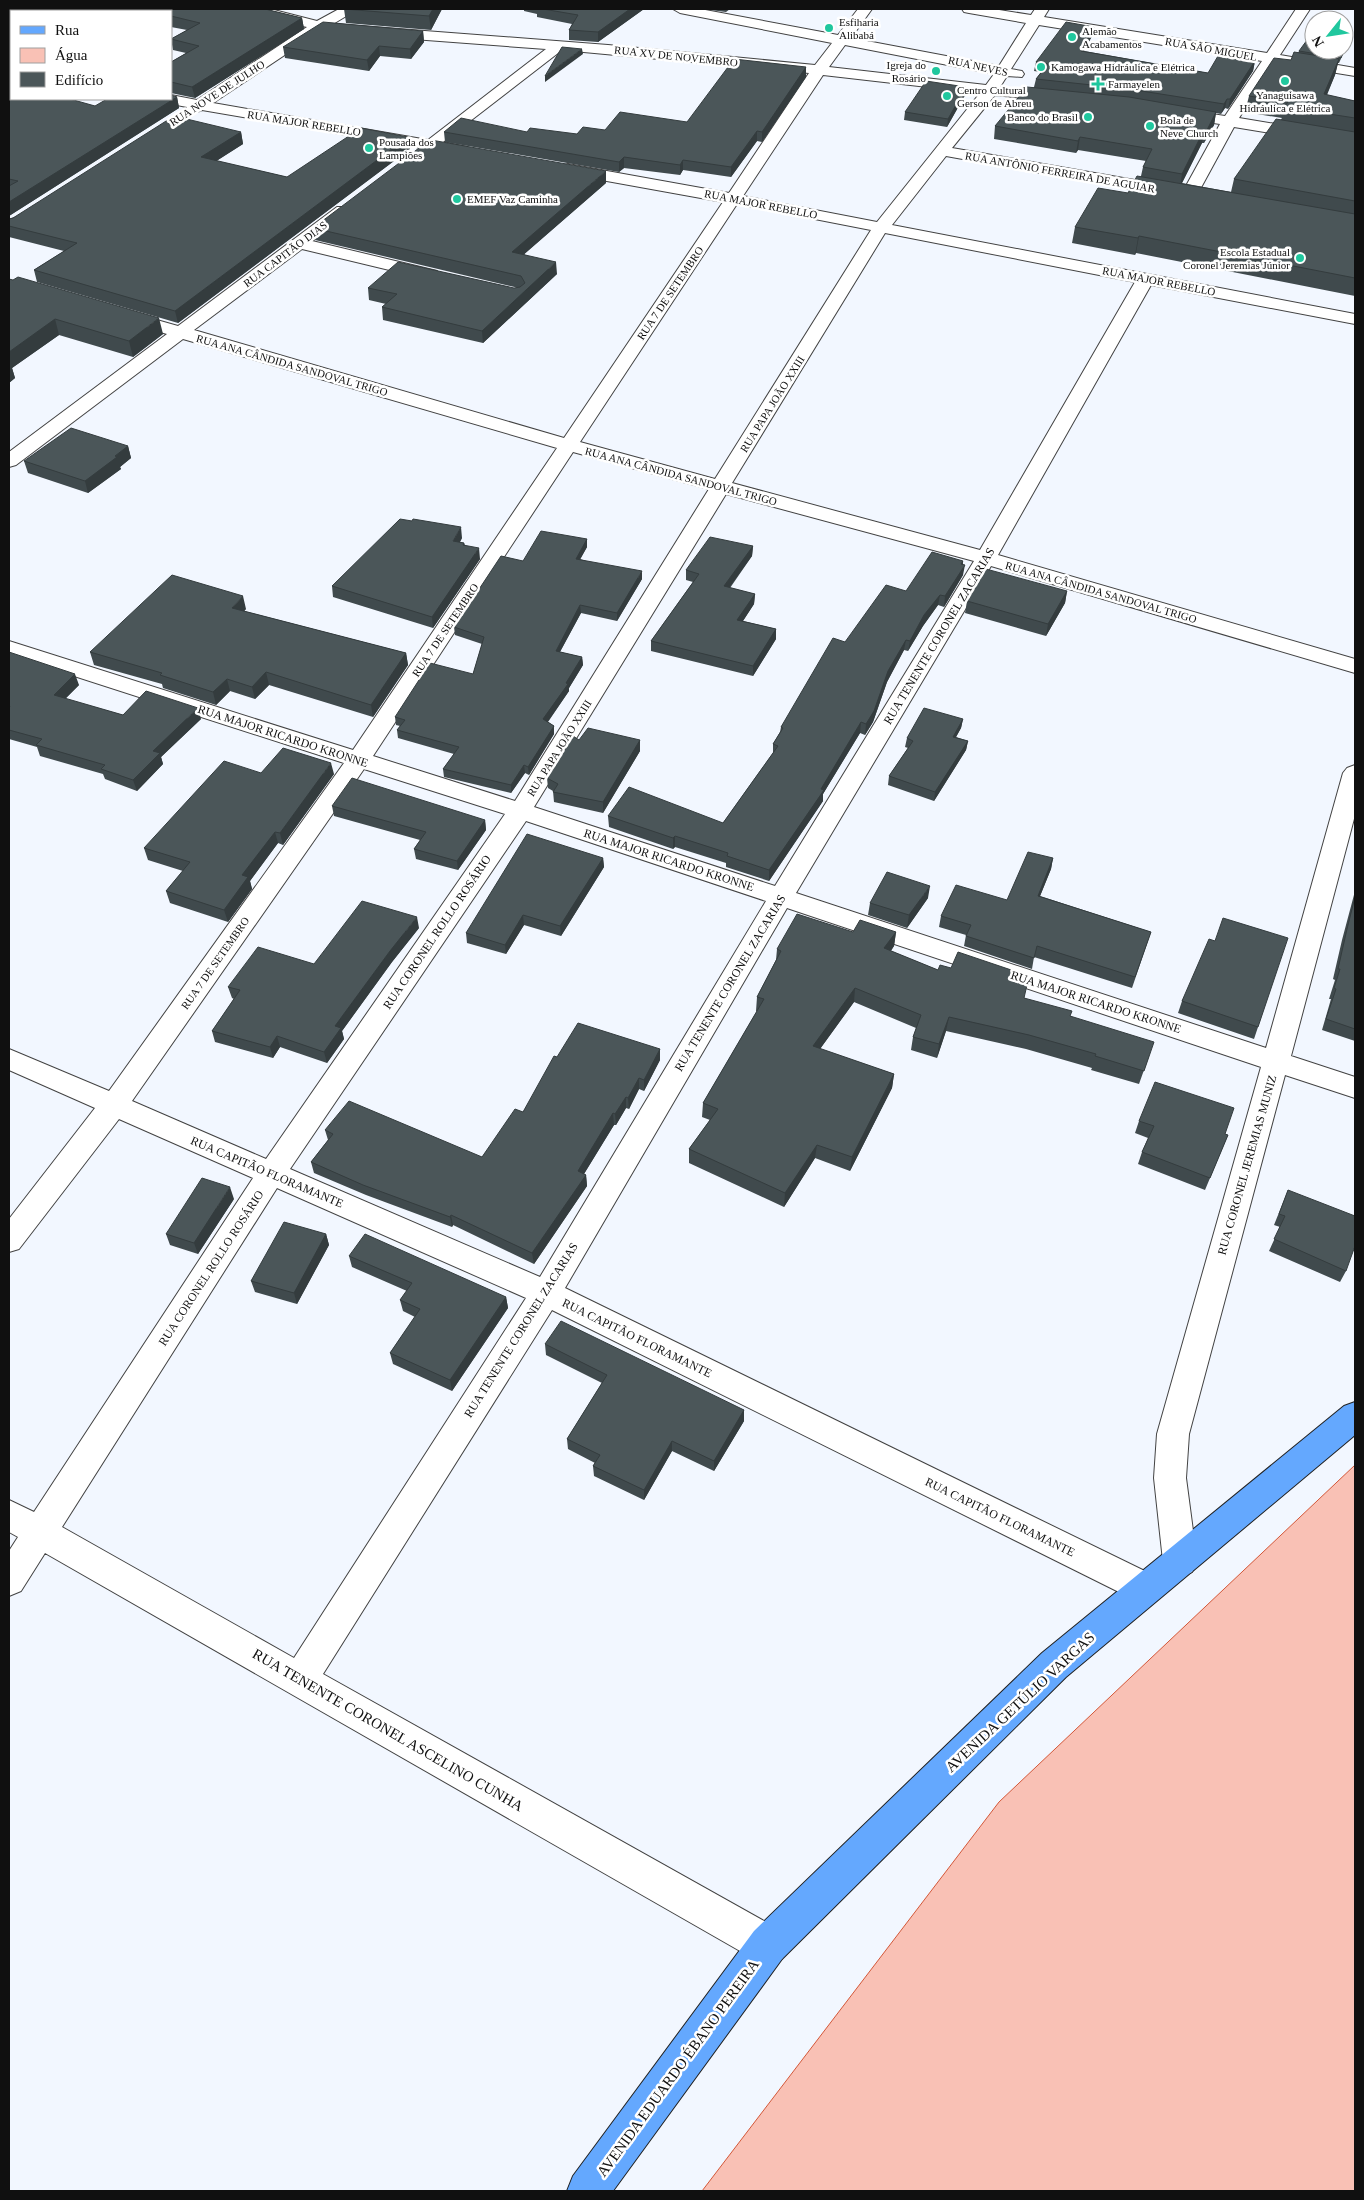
<svg xmlns="http://www.w3.org/2000/svg" width="1364" height="2200" font-family="Georgia,serif">
  <style>
    .water { fill: #f9c1b5; stroke: #d35738 }
    .lines { fill: none; stroke-linecap: round; stroke-linejoin: round }
    .minor-casing { stroke: #434343; stroke-width: 2 }
    .major-casing { stroke: #212121; stroke-width: 2 }
    .minor { fill: #fff; fill-rule: evenodd }
    .major { fill: #64a8fe; fill-rule: evenodd }
    .wall { fill: #404a4d }
    .shaded-wall { fill: #343c3e }
    .building { fill: #4b5659; stroke: #343c3e }
    .poi-dot { fill: #20c79e; stroke: #fff; stroke-width: 2 }
    .labels { text-anchor: middle; dominant-baseline: central; stroke-width: 5; stroke-linejoin: round; paint-order: stroke }
    .far-poi-label { font-size: 11px; fill: #101010; stroke: #fff; text-anchor: start }
    .far-street-label { font-size: 11px; fill: #101010; stroke: #fff }
    .street-label { font-size: 12px; fill: #101010; stroke: #fff }
    .near-street-label { font-size: 15px; fill: #101010; stroke: #fff }
  </style>
  <rect width="100%" height="100%" fill="#f2f7ff"/>
  <path class="water" d="M1355 1465V2191H702L999 1802Z"/>
  <g class="lines">
    <g class="minor-casing">
      <path id="minor" d="M10 9H28L26 11H11V14L9 12Z
        M47 9H67L65 11H45Z
        M250 9H270L317 21 339 9H355L353 12 333 24 608 45 815 65 832 43 680 13 673 9H700L838 35 858 9H872L851 38 999 66 1026 23 969 13 964 12 962 9H993L1031 15 1035 9H1049L1044 17 1267 53 1296 9H1310L1280 55 1355 68V76L1275 63 1239 118 1355 137V147L1234 127 1197 195 1195 198H1183L1181 195 1220 124 1179 118 1174 116 1172 113 1174 110 1179 109 1225 116 1262 61 1039 25 1011 69 1022 71 1024 74 1022 77 1007 76 1000 87 1059 94 1064 95 1066 98 1064 101 1059 102 995 95 952 148 1169 186 1175 188 1177 191 1175 194 1169 196 946 156 892 225 1355 314V324L1151 285 998 555 1355 659V673L991 566 796 893 1266 1048 1343 773 1347 768 1355 765V815L1291 1056 1355 1077V1098L1285 1075 1189 1434 1186 1478 1197 1561 1192 1572 1180 1577 1168 1572 1163 1561 1154 1478 1157 1434 1261 1067 787 908 565 1288 1157 1577 1162 1588 1157 1599 1145 1604 1133 1599 552 1310 323 1674 782 1931 787 1945 782 1959 768 1964 754 1959 45 1553 21 1591 9 1596V1551L18 1537 9 1532V1500L34 1512 253 1178 119 1119 19 1249 9 1252V1219L95 1108 9 1070V1049L109 1091 344 763 9 655V641L353 750 557 448 183 339 16 465 9 467V452L167 334 119 320 116 316 119 312 125 311 178 326 337 207H349L351 210 349 213 312 241 437 271 440 275 437 279 431 280 302 249 194 330 564 438 723 202 568 174 562 172 560 169 562 166 568 164 729 193 809 73 562 50 443 142 467 147 470 150 467 153 462 155 202 110 192 114 187 113 185 110 187 107 161 102 159 99H171V95L197 100 307 27C295 25 258 18 250 9ZM322 30 346 34 546 49 428 140 213 103ZM845 45 994 74 986 85 829 67ZM823 75 980 93 877 222 743 196ZM737 204 871 230 715 479 580 442ZM885 233 1135 282 980 550 732 483ZM573 452 709 489 515 801 373 756ZM726 494 974 561 775 886 534 807ZM364 769 505 814 266 1159 132 1101ZM526 821 766 901 540 1277 290 1169ZM277 1188 526 1298 294 1658 62 1527Z
        M9 61H11V70H9Z
        M9 84H11V93H9Z"/>
    </g>
    <g class="major-casing">
      <path id="major" d="M1355 1402V1435L1066 1677 782 1959 613 2191H567L573 2176 754 1931 1042 1653 1344 1406Z"/>
    </g>
    <use href="#minor" class="minor"/>
    <use href="#major" class="major"/>
  </g>
  <path class="wall" d="M121 9H265L302 18 304 29 195 98 171 93V62L186 53 173 50 171 39 187 30 171 27V11H125Z
    M344 9H442L431 30 346 23Z
    M524 9H644L598 42 569 40V30L572 24 537 17V14L524 11Z
    M702 9H730L726 12Z
    M1094 27 1092 36 1084 51 1208 73 1255 61 1253 71 1228 109 1225 108 1221 114 1216 113 1214 125 1204 143H1202L1182 183 1231 192 1234 179 1282 118 1245 112 1249 96 1291 60 1298 53 1299 51 1346 48 1339 63H1338L1335 75 1327 95 1355 101V296L1136 253 1135 255 1072 243 1075 227 1128 193 1141 176 1143 167 1146 161 1078 150 1076 153 994 139 995 126 1034 87 1036 79 1041 72 1034 71 1036 62Z
    M423 31 424 42 411 59 380 56 369 71 285 58 283 47Z
    M806 67V77L762 142 757 141 731 177 683 170 680 175 624 168 619 172 445 142 444 132H527L577 134 605 130 687 122Z
    M9 90 95 106 177 97 179 108 9 216Z
    M965 95 947 127 904 120 905 112Z
    M241 132 243 144 216 161 287 177 408 137 410 149 178 323 37 282 34 270 64 251 9 237V219Z
    M606 183 524 254 557 274 483 343 383 320 382 307 386 304 369 300 368 288H519L315 240 313 228Z
    M9 279 163 334 133 357 59 335 12 368 15 378 9 383Z
    M128 446 131 458 120 467 121 469 88 493 28 473 24 461Z
    M462 538 460 542 464 543 465 545 480 559 433 628 333 597 332 586Z
    M587 539V547L580 559 642 579 617 621 581 613 560 652 582 657 583 665 569 688V691L548 722 554 726V734L529 775 525 773 511 793 444 777 443 769 454 754 398 738 397 730 400 726 396 725 395 717 473 674 482 644 455 635 454 627 523 561Z
    M753 546 752 556 730 588 755 594 754 604 743 621 776 629V639L753 676 651 651V641L693 582 686 580V570Z
    M963 561V575L944 607 938 605 923 626 908 651 904 650 887 682 873 722 865 735 860 733 823 794V801L769 881 726 867V863L675 847 673 849 609 827 608 816 723 823 773 753V744L780 732 781 727 845 642 906 591Z
    M1067 591 1065 603 1046 636 965 613 967 601Z
    M246 609 244 611 406 653 408 665 373 717 269 685 255 699 230 691 216 705 163 688 162 684 94 665 90 652Z
    M9 652 79 685 65 699 123 715 201 719 161 757 163 764 137 791 105 779 103 774 40 756 37 747 9 739Z
    M963 719 961 728 956 737 968 741 966 750 934 801 888 785 889 776 908 748 905 747 907 738Z
    M579 740H640V751L603 813 554 802 553 791 548 788 547 778Z
    M261 773 334 774 283 845 278 843 250 881 252 889 228 922 170 903 166 891 183 871 148 860 144 848Z
    M332 806 485 820 486 830 458 870 416 859 414 849 420 840 334 816Z
    M603 858 604 867 561 936 524 925 506 954 467 943 466 933Z
    M1053 858 1051 869 1040 896 1151 932 1132 988 1034 957 1032 969 964 946 966 935 939 927 941 916 1007 900Z
    M1355 891V1041L1322 1030 1331 999H1329L1335 980 1333 979 1342 940Z
    M928 898 907 928 868 915 870 903Z
    M419 928 392 962 342 1031 344 1039 327 1063 280 1047 273 1058 215 1042 212 1031 234 999 232 998 228 987 314 964Z
    M853 932H896L894 946 891 951 938 970 1024 998 1070 1016 1149 1056 1139 1084 1091 1070 1092 1068 1026 1049 946 1031 937 1058 911 1050 913 1037 916 1028 854 1002 820 1049 894 1074 892 1088 850 1171 815 1158 784 1207 689 1163V1149L710 1120 702 1117 703 1103 757 1011H756L757 997 776 960 777 949Z
    M1215 941 1258 1027 1254 1039 1178 1013 1182 1001Z
    M660 1049V1060L644 1091 639 1089 629 1109 626 1108 616 1125H614L584 1174 586 1175 587 1186 534 1264 453 1225 452 1227 366 1195 314 1173 311 1162 328 1140 325 1130 482 1157 523 1112 557 1057Z
    M1139 1121 1228 1135 1205 1190 1138 1164 1142 1152 1148 1138 1135 1133Z
    M1288 1190 1346 1271 1340 1282 1269 1251 1280 1227 1274 1225Z
    M234 1199 198 1254 170 1245 166 1234Z
    M326 1234 329 1245 297 1304 255 1292 251 1281Z
    M349 1256 506 1297 508 1308 452 1391 393 1364 390 1353 415 1317 403 1311 400 1300 407 1291 352 1267Z
    M545 1344 744 1410V1421L714 1471 672 1451 644 1500 594 1476 593 1466 595 1463 568 1449 567 1439 602 1383 546 1355Z"/>
  <path class="shaded-wall" d="M433 9H442L431 30 429 16Z
    M630 9H644L598 42V32Z
    M302 18 304 29 195 98 192 87Z
    M1094 27 1092 36 1079 60 1081 51Z
    M423 31 424 42 411 59 410 49Z
    M379 46 380 56 369 71 367 60Z
    M582 49 583 54 545 82V76Z
    M1339 59 1335 75 1320 110 1324 94Z
    M1255 61 1253 71 1228 109 1230 99Z
    M806 67V77L762 142V132Z
    M966 87 965 95 947 127 948 119Z
    M177 97 179 108 9 216V202Z
    M1227 99 1225 108 1221 114 1224 104Z
    M1216 112 1214 125 1204 143 1207 130Z
    M1204 130 1202 143 1180 187 1182 174Z
    M757 131V141L731 177V167Z
    M241 132 243 144 204 169 201 157Z
    M408 137 410 149 178 323 175 311Z
    M1080 137 1078 150 1076 153 1078 141Z
    M624 157V168L619 172V162Z
    M683 160V170L680 175V165Z
    M606 171V183L513 264 512 252Z
    M1139 236 1136 253 1135 255 1138 238Z
    M556 262 557 274 483 343 482 331Z
    M159 318 163 334 133 357 129 341Z
    M55 319 59 335 12 368 15 378 9 383V352Z
    M128 446 131 458 120 467 121 469 88 493 85 481Z
    M461 527 462 538 454 552 453 541Z
    M587 539V547L576 567V559Z
    M753 546 752 556 723 596 724 586Z
    M479 548 480 559 433 628 432 617Z
    M963 561 962 569 965 565 963 575 944 607 945 596Z
    M642 571V579L617 621V613Z
    M1067 591 1065 603 1046 636 1048 624Z
    M755 594 754 604 737 630V620Z
    M940 595 938 605 923 626 908 651 910 641 924 615Z
    M243 596 246 609 235 621 232 608Z
    M580 605 581 613 556 659V651Z
    M776 629V639L753 676V666Z
    M906 640 904 650 887 682 873 722 865 735 866 724 888 671Z
    M406 653 408 665 373 717 371 705Z
    M582 657 583 665 569 688V691L544 727 543 719Z
    M266 672 269 685 255 699 252 687Z
    M75 674 79 685 58 706 54 695Z
    M227 679 230 691 216 705 213 692Z
    M198 708 201 719 161 757 163 764 137 791 133 780 153 751Z
    M963 719 961 728 951 746 953 737Z
    M861 722 860 733 823 794V801L769 881V870L821 789Z
    M554 726V734L529 775 528 767Z
    M640 740V751L603 813V802Z
    M968 741 966 750 934 801 935 792Z
    M331 763 334 774 283 845 280 833Z
    M524 765 525 773 511 793V785Z
    M485 820 486 830 458 870 457 861Z
    M275 832 278 843 250 881 252 889 228 922 224 910 242 875Z
    M675 836V847L673 849V838Z
    M603 858 604 867 561 936 560 926Z
    M1053 858 1051 869 1036 906 1038 896Z
    M930 886 928 898 907 928 909 915Z
    M523 915 524 925 506 954 505 945Z
    M417 917 419 928 392 962 342 1031 344 1039 327 1063 324 1052 335 1026 390 951Z
    M896 932 894 946 882 962 884 948Z
    M855 988 854 1002 812 1060 813 1046Z
    M949 1017 946 1031 937 1058 939 1044Z
    M277 1036 280 1047 273 1058 270 1047Z
    M660 1049V1060L644 1091V1080Z
    M894 1074 892 1088 850 1171 852 1157Z
    M639 1078V1089L629 1109 628 1098Z
    M626 1097V1108L616 1125 615 1114Z
    M613 1113 614 1125 579 1182 578 1171Z
    M817 1145 815 1158 784 1207 785 1193Z
    M586 1175 587 1186 534 1264 532 1253Z
    M230 1187 234 1199 198 1254 194 1243Z
    M451 1215 453 1225 452 1227 450 1217Z
    M326 1234 329 1245 297 1304 294 1293Z
    M506 1297 508 1308 452 1391 450 1380Z
    M744 1410V1421L714 1471V1461Z
    M672 1441V1451L644 1500V1490Z"/>
  <path class="building" d="M138 9H265L302 18 192 87 171 82V62L199 46 171 39 200 23 171 16V11H149Z
    M344 9H433L429 16Z
    M543 9H630L598 32 569 30 578 15Z
    M323 22 423 31 410 49 379 46 367 60 283 47Z
    M1066 22 1094 27 1081 51 1208 73 1218 56 1255 61 1230 99H1227L1224 104 1129 89 1036 79 1048 64 1036 62Z
    M1310 36 1314 37V50H1344V42L1347 43 1341 58 1299 51Z
    M562 47 582 49 545 76Z
    M1294 52 1339 59 1324 94 1355 101V118L1284 107 1288 102 1249 96 1274 58 1291 60Z
    M734 59 806 67 762 132 757 131 731 167 683 160 680 165 624 157 619 162 444 132 461 118 527 132 530 128 577 134 583 127 605 130 620 112 687 122Z
    M926 81 966 87 948 119 905 112Z
    M1027 87 1129 97 1216 112 1207 130H1204L1182 174 1143 167 1152 149 1080 137 1078 141 995 126Z
    M11 89V99H70L95 106 107 99H171V95L177 97 9 202V186L18 181 9 179V90Z
    M174 116 241 132 201 157 287 177 361 128 408 137 175 311 34 270 77 243 9 226V219L13 218Z
    M1276 119 1355 132V201L1234 179Z
    M431 140 606 171 512 252 556 262 482 331 382 307 397 294 368 288 398 262 514 288 520 287 525 283 521 276 313 228 427 142Z
    M1137 176 1355 214V278L1139 236 1138 238 1075 227 1098 188 1128 193Z
    M18 277 159 318 129 341 55 319 9 352V279L13 280Z
    M71 428 128 446 115 456 117 457 85 481 24 461Z
    M400 519 412 521 413 519 461 527 453 541 464 543 463 545 479 548 432 617 332 586Z
    M541 531 587 539 576 559 642 571 617 613 580 605 556 651 582 657 566 683 568 684 543 719 554 726 528 767 524 765 511 785 443 769 459 747 397 730 405 720 395 717 430 663 473 674 484 637 454 627 501 556 523 561Z
    M710 537 753 546 724 586 755 594 737 620 776 629 753 666 651 641 699 574 686 570Z
    M932 552 963 561 961 564 965 565 945 596 940 595 924 615 910 641 906 640 888 671 874 711 866 724 861 722 821 789 824 790 769 870 727 856 728 853 675 836 673 838 608 816 629 787 723 823 778 746 773 744 783 728 781 727 833 638 845 642 886 585 906 591Z
    M986 569 1067 591 1048 624 967 601Z
    M172 575 243 596 232 608 406 653 371 705 266 672 252 687 227 679 213 692 160 675 162 673 90 652Z
    M9 652 75 674 54 695 123 715 146 691 198 708 153 751 160 753 133 780 101 769 105 765 36 745 42 739 9 730V708L10 706H9Z
    M924 708 963 719 953 737 968 741 935 792 889 776 913 741 907 738Z
    M588 728 640 740 603 802 553 792 558 784 547 778 573 736 579 740Z
    M283 748 331 763 280 833 275 832 242 875 248 877 224 910 166 891 190 862 144 848 224 761 261 773Z
    M352 778 485 820 457 861 414 849 426 832 332 806Z
    M527 834 603 858 560 926 523 915 505 945 466 933Z
    M1028 852 1053 858 1038 896 1151 932 1135 977 1037 946 1034 958 966 936 971 925 941 916 956 885 1007 900Z
    M887 872 930 886 909 915 870 903Z
    M1355 897V1029L1326 1019 1336 989 1334 988 1340 969H1338L1347 929Z
    M362 901 417 917 390 951 335 1026 341 1028 324 1052 277 1036 270 1047 212 1031 240 990 228 987 258 947 314 964Z
    M797 914 853 932 860 920 896 932 884 948 938 970 940 965 951 968 958 952 1029 976 1024 998 1072 1011 1070 1016 1154 1042 1144 1071 1095 1056 1096 1054 1029 1035 949 1017 939 1044 913 1037 921 1015 855 988 813 1046 894 1074 852 1157 817 1145 785 1193 689 1149 718 1109 703 1103 764 999 757 997 781 951 777 949Z
    M1223 918 1288 938 1258 1027 1182 1001 1209 939 1215 941Z
    M578 1023 660 1049 644 1080 639 1078 628 1098 626 1097 615 1114 613 1113 578 1171 586 1175 532 1253 451 1215 450 1217 363 1185 311 1162 333 1134 325 1130 349 1101 482 1157 515 1109 523 1112 554 1056 557 1057Z
    M1155 1082 1234 1108 1225 1134 1228 1135 1210 1178 1142 1152 1154 1126 1139 1121Z
    M202 1178 230 1187 194 1243 166 1234Z
    M1288 1190 1355 1216V1246L1346 1271 1274 1239 1285 1216 1279 1214Z
    M284 1222 326 1234 294 1293 251 1281Z
    M365 1234 506 1297 450 1380 390 1353 420 1309 400 1300 412 1283 349 1256Z
    M561 1321 744 1410 714 1461 672 1441 644 1490 593 1466 600 1455 567 1439 607 1375 545 1344Z"/>
  <g class="poi-dot">
    <circle cx="829" cy="28" r="5"/>
    <circle cx="1072" cy="37" r="5"/>
    <circle cx="1041" cy="67" r="5"/>
    <circle cx="936" cy="71" r="5"/>
    <circle cx="1285" cy="81" r="5"/>
    <path d="M1095.5 76.5h5v5h5v5h-5v5h-5v-5h-5v-5h5z"/>
    <circle cx="947" cy="96" r="5"/>
    <circle cx="1088" cy="117" r="5"/>
    <circle cx="1150" cy="126" r="5"/>
    <circle cx="369" cy="148" r="5"/>
    <circle cx="457" cy="199" r="5"/>
    <circle cx="1300" cy="258" r="5"/>
  </g>
  <g class="labels">
    <g class="far-poi-label">
      <text x="839" y="22">Esfiharia<tspan x="839" dy="13">Alibabá</tspan></text>
      <text x="1082" y="31">Alemão<tspan x="1082" dy="13">Acabamentos</tspan></text>
      <text x="926" y="65" text-anchor="end">Igreja do<tspan x="926" dy="13">Rosário</tspan></text>
      <text x="1051" y="67">Kamogawa Hidráulica e Elétrica</text>
      <text x="1108" y="84">Farmayelen</text>
      <text x="957" y="90">Centro Cultural<tspan x="957" dy="13">Gerson de Abreu</tspan></text>
      <text x="1285" y="95" text-anchor="middle">Yanaguisawa<tspan x="1285" dy="13">Hidráulica e Elétrica</tspan></text>
      <text x="1078" y="117" text-anchor="end">Banco do Brasil</text>
      <text x="1160" y="120">Bola de<tspan x="1160" dy="13">Neve Church</tspan></text>
      <text x="379" y="142">Pousada dos<tspan x="379" dy="13">Lampiões</tspan></text>
      <text x="467" y="199">EMEF Vaz Caminha</text>
      <text x="1290" y="252" text-anchor="end">Escola Estadual<tspan x="1290" dy="13">Coronel Jeremias Júnior</tspan></text>
    </g>
    <g class="far-street-label">
      <text transform="translate(1211 49) rotate(10)">RUA SÃO MIGUEL</text>
      <text transform="translate(676 56) rotate(6)">RUA XV DE NOVEMBRO</text>
      <text transform="translate(978 66) rotate(12)">RUA NEVES</text>
      <text transform="translate(217 93) rotate(-33)">RUA NOVE DE JULHO</text>
      <text transform="translate(304 123) rotate(9)">RUA MAJOR REBELLO</text>
      <text transform="translate(1060 172) rotate(10)">RUA ANTÔNIO FERREIRA DE AGUIAR</text>
      <text transform="translate(761 204) rotate(11)">RUA MAJOR REBELLO</text>
      <text transform="translate(285 254) rotate(-37)">RUA CAPITÃO DIAS</text>
      <text transform="translate(1159 281) rotate(11)">RUA MAJOR REBELLO</text>
      <text transform="translate(670 293) rotate(-56)">RUA 7 DE SETEMBRO</text>
      <text transform="translate(292 365) rotate(16)">RUA ANA CÂNDIDA SANDOVAL TRIGO</text>
      <text transform="translate(772 404) rotate(-58)">RUA PAPA JOÃO XXIII</text>
      <text transform="translate(681 476) rotate(15)">RUA ANA CÂNDIDA SANDOVAL TRIGO</text>
      <text transform="translate(1101 592) rotate(16)">RUA ANA CÂNDIDA SANDOVAL TRIGO</text>
      <text transform="translate(445 630) rotate(-56)">RUA 7 DE SETEMBRO</text>
      <text transform="translate(559 748) rotate(-58)">RUA PAPA JOÃO XXIII</text>
      <text transform="translate(215 963) rotate(-55)">RUA 7 DE SETEMBRO</text>
    </g>
    <g class="street-label">
      <text transform="translate(939 636) rotate(-59)">RUA TENENTE CORONEL ZACARIAS</text>
      <text transform="translate(283 736) rotate(18)">RUA MAJOR RICARDO KRONNE</text>
      <text transform="translate(669 860) rotate(18)">RUA MAJOR RICARDO KRONNE</text>
      <text transform="translate(437 932) rotate(-56)">RUA CORONEL ROLLO ROSÁRIO</text>
      <text transform="translate(730 983) rotate(-59)">RUA TENENTE CORONEL ZACARIAS</text>
      <text transform="translate(1096 1002) rotate(18)">RUA MAJOR RICARDO KRONNE</text>
      <text transform="translate(1247 1165) rotate(-74)">RUA CORONEL JEREMIAS MUNIZ</text>
      <text transform="translate(267 1172) rotate(23)">RUA CAPITÃO FLORAMANTE</text>
      <text transform="translate(211 1268) rotate(-57)">RUA CORONEL ROLLO ROSÁRIO</text>
      <text transform="translate(521 1330) rotate(-58)">RUA TENENTE CORONEL ZACARIAS</text>
      <text transform="translate(637 1338) rotate(26)">RUA CAPITÃO FLORAMANTE</text>
      <text transform="translate(1000 1517) rotate(26)">RUA CAPITÃO FLORAMANTE</text>
    </g>
    <g class="near-street-label">
      <text transform="translate(1020 1702) rotate(-43)">AVENIDA GETÚLIO VARGAS</text>
      <text transform="translate(388 1730) rotate(30)">RUA TENENTE CORONEL ASCELINO CUNHA</text>
      <text transform="translate(678 2068) rotate(-54)">AVENIDA EDUARDO ÉBANO PEREIRA</text>
    </g>
  </g>
  <rect width="1364" height="2200" fill="none" stroke="#101010" stroke-width="20"/>
  <rect x="10" y="10" width="162" height="90" fill="#ffffff" stroke="#9f9f9f"/>
  <rect x="20" y="26" width="25" height="8" fill="#64a8fe" stroke="#9f9f9f"/>
  <text x="55" y="35" font-size="15" fill="#101010">Rua</text>
  <rect x="20" y="48" width="25" height="15" fill="#f9c1b5" stroke="#9f9f9f"/>
  <text x="55" y="60" font-size="15" fill="#101010">Água</text>
  <rect x="20" y="72" width="25" height="15" fill="#4b5659" stroke="#9f9f9f"/>
  <text x="55" y="85" font-size="15" fill="#101010">Edifício</text>
  <g transform="translate(1329 35) rotate(240)"><circle r="24" fill="#ffffff" stroke="#9f9f9f"/>
  <path d="M0-4L9 19L0 12L-9 19Z" fill="#20c79e"/>
  <text y="-8" font-size="14" font-weight="bold" text-anchor="middle" fill="#101010">N</text>
  </g>
</svg>
